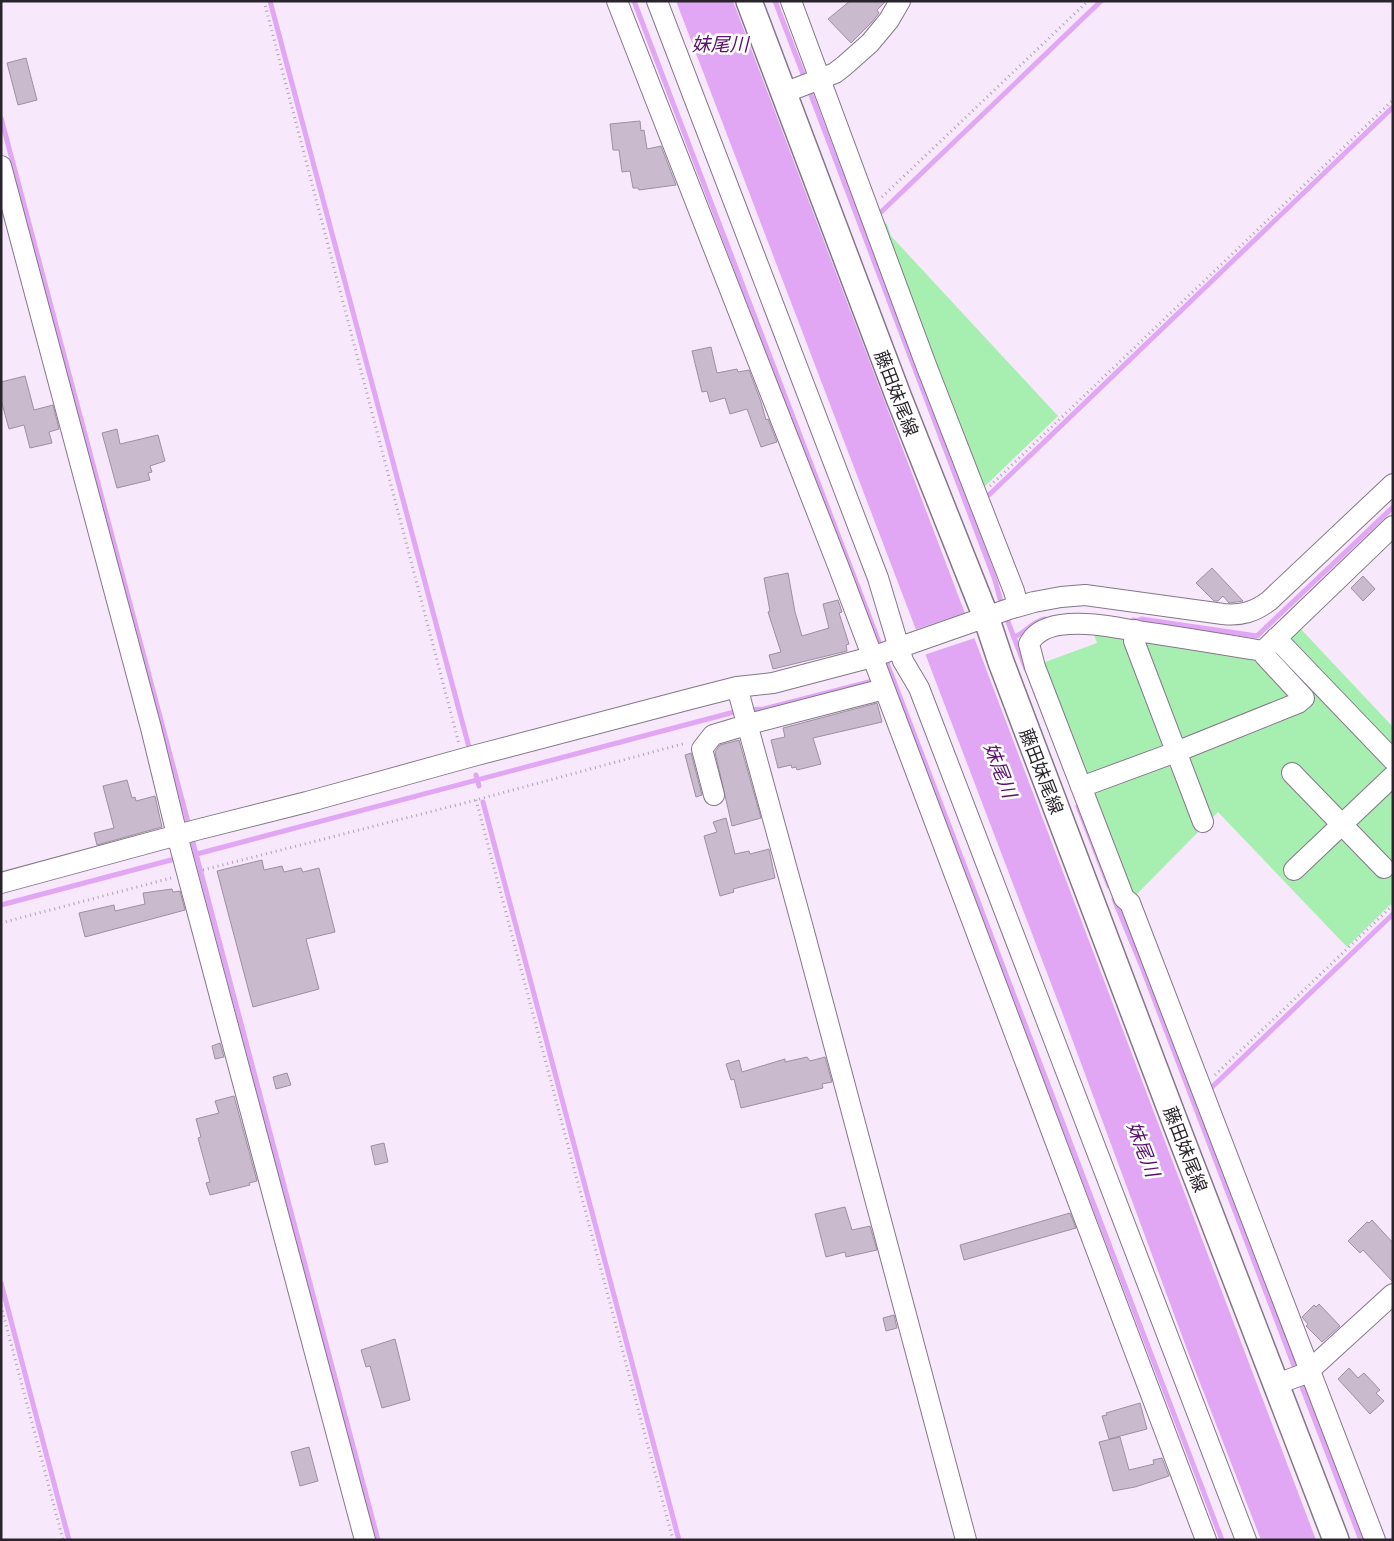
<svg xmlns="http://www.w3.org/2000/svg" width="1394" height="1541" font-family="'Golos Text','Noto Sans JP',sans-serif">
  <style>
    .green { fill: #a7efb1 }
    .water { fill: #e1a7f4 }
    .pier { fill: #f7e8fc }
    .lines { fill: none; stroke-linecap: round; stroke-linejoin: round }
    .stream { stroke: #e1a7f4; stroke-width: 5 }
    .building { fill: #c9bace; stroke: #9e90a2 }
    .minor-casing { stroke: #857789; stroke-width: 22 }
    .major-casing { stroke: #857789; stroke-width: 28 }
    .path { stroke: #aea3b2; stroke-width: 3; stroke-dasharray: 1 4; stroke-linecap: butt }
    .minor { stroke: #fff; stroke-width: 20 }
    .major { stroke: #fff; stroke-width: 25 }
    .labels { text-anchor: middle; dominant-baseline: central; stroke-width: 5; stroke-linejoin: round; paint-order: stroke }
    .street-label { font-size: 18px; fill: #29242b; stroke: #fff }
    .water-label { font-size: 19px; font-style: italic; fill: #5b126f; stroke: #fff }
  </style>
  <rect width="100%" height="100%" fill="#f7e8fc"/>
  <path class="green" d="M878 221 887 224 891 236 1058 416 985 486 981 487Z
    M1298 626 1393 727V902L1347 947 1218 812 1136 895H1126L1037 665 1097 643 1092 629 1260 656Z"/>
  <path class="water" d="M676 1H733L1316 1540H1261L1188 1352 1065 1020Z"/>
  <path class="pier" d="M968 612 978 637 924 655 914 630Z"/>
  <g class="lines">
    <path class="stream" d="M270 1 470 751
      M634 1 882 650
      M775 1 805 79
      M808 87 995 580 1002 606
      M1 118 189 826
      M875 215H878L1101 1
      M983 498 990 494 1393 107
      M1005 614 1026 669
      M1133 620 1138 621 1141 619 1257 636 1393 507
      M1014 637C1028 632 1029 623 1045 619
      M885 658 1222 1540
      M747 710 764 709 873 681
      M476 775 479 786
      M483 802 679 1540
      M1078 806 1109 886
      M191 835 378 1540
      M193 855 738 711
      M1114 899 1142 967 1296 1371
      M1 905 171 860
      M1206 1090 1210 1089 1393 914
      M1 1283 69 1540
      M1299 1379 1361 1540"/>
  </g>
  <path class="building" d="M850 1H886L877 10 879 13 872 22 851 43 828 19Z
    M26 58 37 100 18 105 7 63Z
    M640 121 641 131 644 130 647 149 661 146 676 185 639 190 638 188H633L630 171 622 172 619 150H613L610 124Z
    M711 347 717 373 737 369 738 372 749 370 761 402 766 420 768 419 777 442 761 447 747 409 730 414 725 398 710 402 707 391 702 392 692 351Z
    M25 376 34 410 53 405 59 429 49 432 52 443 30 448 24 425 9 429 1 400V382Z
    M117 429 120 444 158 435 165 461 150 466 152 472 148 473 150 480 117 488 102 433Z
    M1212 568 1243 601 1229 603 1223 596 1218 601H1214L1196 583Z
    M788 573 795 612 802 636 829 628 823 604 838 600 842 612 839 613 849 644 846 645 847 651 773 669 769 655 781 652 768 612 770 611 764 578Z
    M1363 576 1375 589 1363 601 1351 588Z
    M877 703 882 722 813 738 821 764 797 770 796 767 792 768 791 765 778 768 771 740 785 737 783 728Z
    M739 740 761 818 732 826 715 752 720 745Z
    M691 753 702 795 696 797 685 755Z
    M127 780 132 798 135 797 136 801 155 796 162 827 97 845 94 833 114 828 103 786Z
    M726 818 735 854 749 851 750 854 769 849 775 878 733 889 734 892 720 896 704 836 717 832 713 822Z
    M262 860 264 870 282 866 284 872 301 868 303 872 319 868 335 932 306 939 319 989 253 1007 217 871Z
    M172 889 173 892 180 891 185 910 85 937 79 913 114 905 115 911 145 904 143 893Z
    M220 1043 224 1057 215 1059 212 1046Z
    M807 1057 810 1061 825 1057 832 1082 822 1084 823 1088 741 1108 734 1079 731 1080 726 1064 739 1060 742 1072 785 1059V1062Z
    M287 1073 291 1085 276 1089 273 1077Z
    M234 1096 257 1181 249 1183 250 1185 210 1195 206 1183 210 1182 198 1138 201 1137 196 1119 219 1113 215 1101Z
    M384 1143 388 1162 375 1165 371 1146Z
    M845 1207 852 1230 870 1226 877 1250 846 1257 845 1252 826 1257 815 1214Z
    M1070 1213 1076 1228 964 1260 960 1245Z
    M1372 1220 1393 1243V1282L1363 1250 1360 1253 1348 1241 1367 1222 1369 1223Z
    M1319 1304 1340 1326 1322 1342 1306 1326 1308 1324 1302 1317 1314 1305 1316 1307Z
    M894 1315 897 1328 886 1331 883 1318Z
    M395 1339 410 1400 382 1408 370 1366 366 1367 361 1350Z
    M1349 1368 1358 1378 1364 1373 1380 1390 1376 1393 1384 1401 1370 1414 1338 1379Z
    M1140 1403 1147 1429 1109 1439 1102 1416 1107 1415 1106 1413Z
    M1120 1437 1129 1470 1154 1464 1153 1460 1162 1458 1169 1476 1135 1487 1113 1491 1099 1442Z
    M309 1447 318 1481 300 1486 291 1452Z"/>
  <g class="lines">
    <g class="minor-casing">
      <path id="minor" d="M617 1 839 568 1206 1540
        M657 1 878 578 903 661 919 688 1246 1540
        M791 1 926 365 1014 591 1018 606
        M784 93 835 73 844 66 870 43 889 20 900 1
        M1 166 151 728 177 835 365 1540
        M1135 630 1134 641 1203 822
        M1276 638 1393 760
        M1263 651C1221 644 1179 637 1137 631 1113 627 1085 621 1060 625 1047 627 1035 632 1029 644L1035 667 1124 898 1130 903 1375 1540
        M1263 651 1393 526
        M737 687 804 932 966 1540
        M1292 773 1384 868
        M1081 787 1176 752 1298 703 1304 698 1265 656 1263 651
        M714 795 702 749 713 735 753 723 884 689
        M1294 870 1393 776
        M1 883 196 830 307 802 473 756 694 698 737 687 773 683 872 657 1009 609 1034 602 1061 597 1085 595 1223 614C1241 616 1254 612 1269 601L1393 484
        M1277 1384 1304 1374 1313 1367 1393 1294"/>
    </g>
    <g class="major-casing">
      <path id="major" d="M749 1 899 398 986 617 1001 662 1180 1135 1336 1540"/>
    </g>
    <path class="path" d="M264 1 459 744
      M882 197 1088 1
      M990 486 1393 100
      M476 800 673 1540
      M203 870 476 800 686 743
      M1 923 171 878
      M1215 1075 1393 905
      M1 1306 63 1540"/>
    <use href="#minor" class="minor"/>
    <use href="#major" class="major"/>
  </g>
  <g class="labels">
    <g class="street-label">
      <text transform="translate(897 393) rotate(69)">藤田妹尾線</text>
      <text transform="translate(1042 771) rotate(69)">藤田妹尾線</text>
      <text transform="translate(1186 1149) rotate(69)">藤田妹尾線</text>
    </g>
    <g class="water-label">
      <text x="720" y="43">妹尾川</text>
      <text transform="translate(1001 770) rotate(69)">妹尾川</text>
      <text transform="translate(1144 1149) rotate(69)">妹尾川</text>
    </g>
  </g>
  <rect width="1394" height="1541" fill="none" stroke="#29242b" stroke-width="5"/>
</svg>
